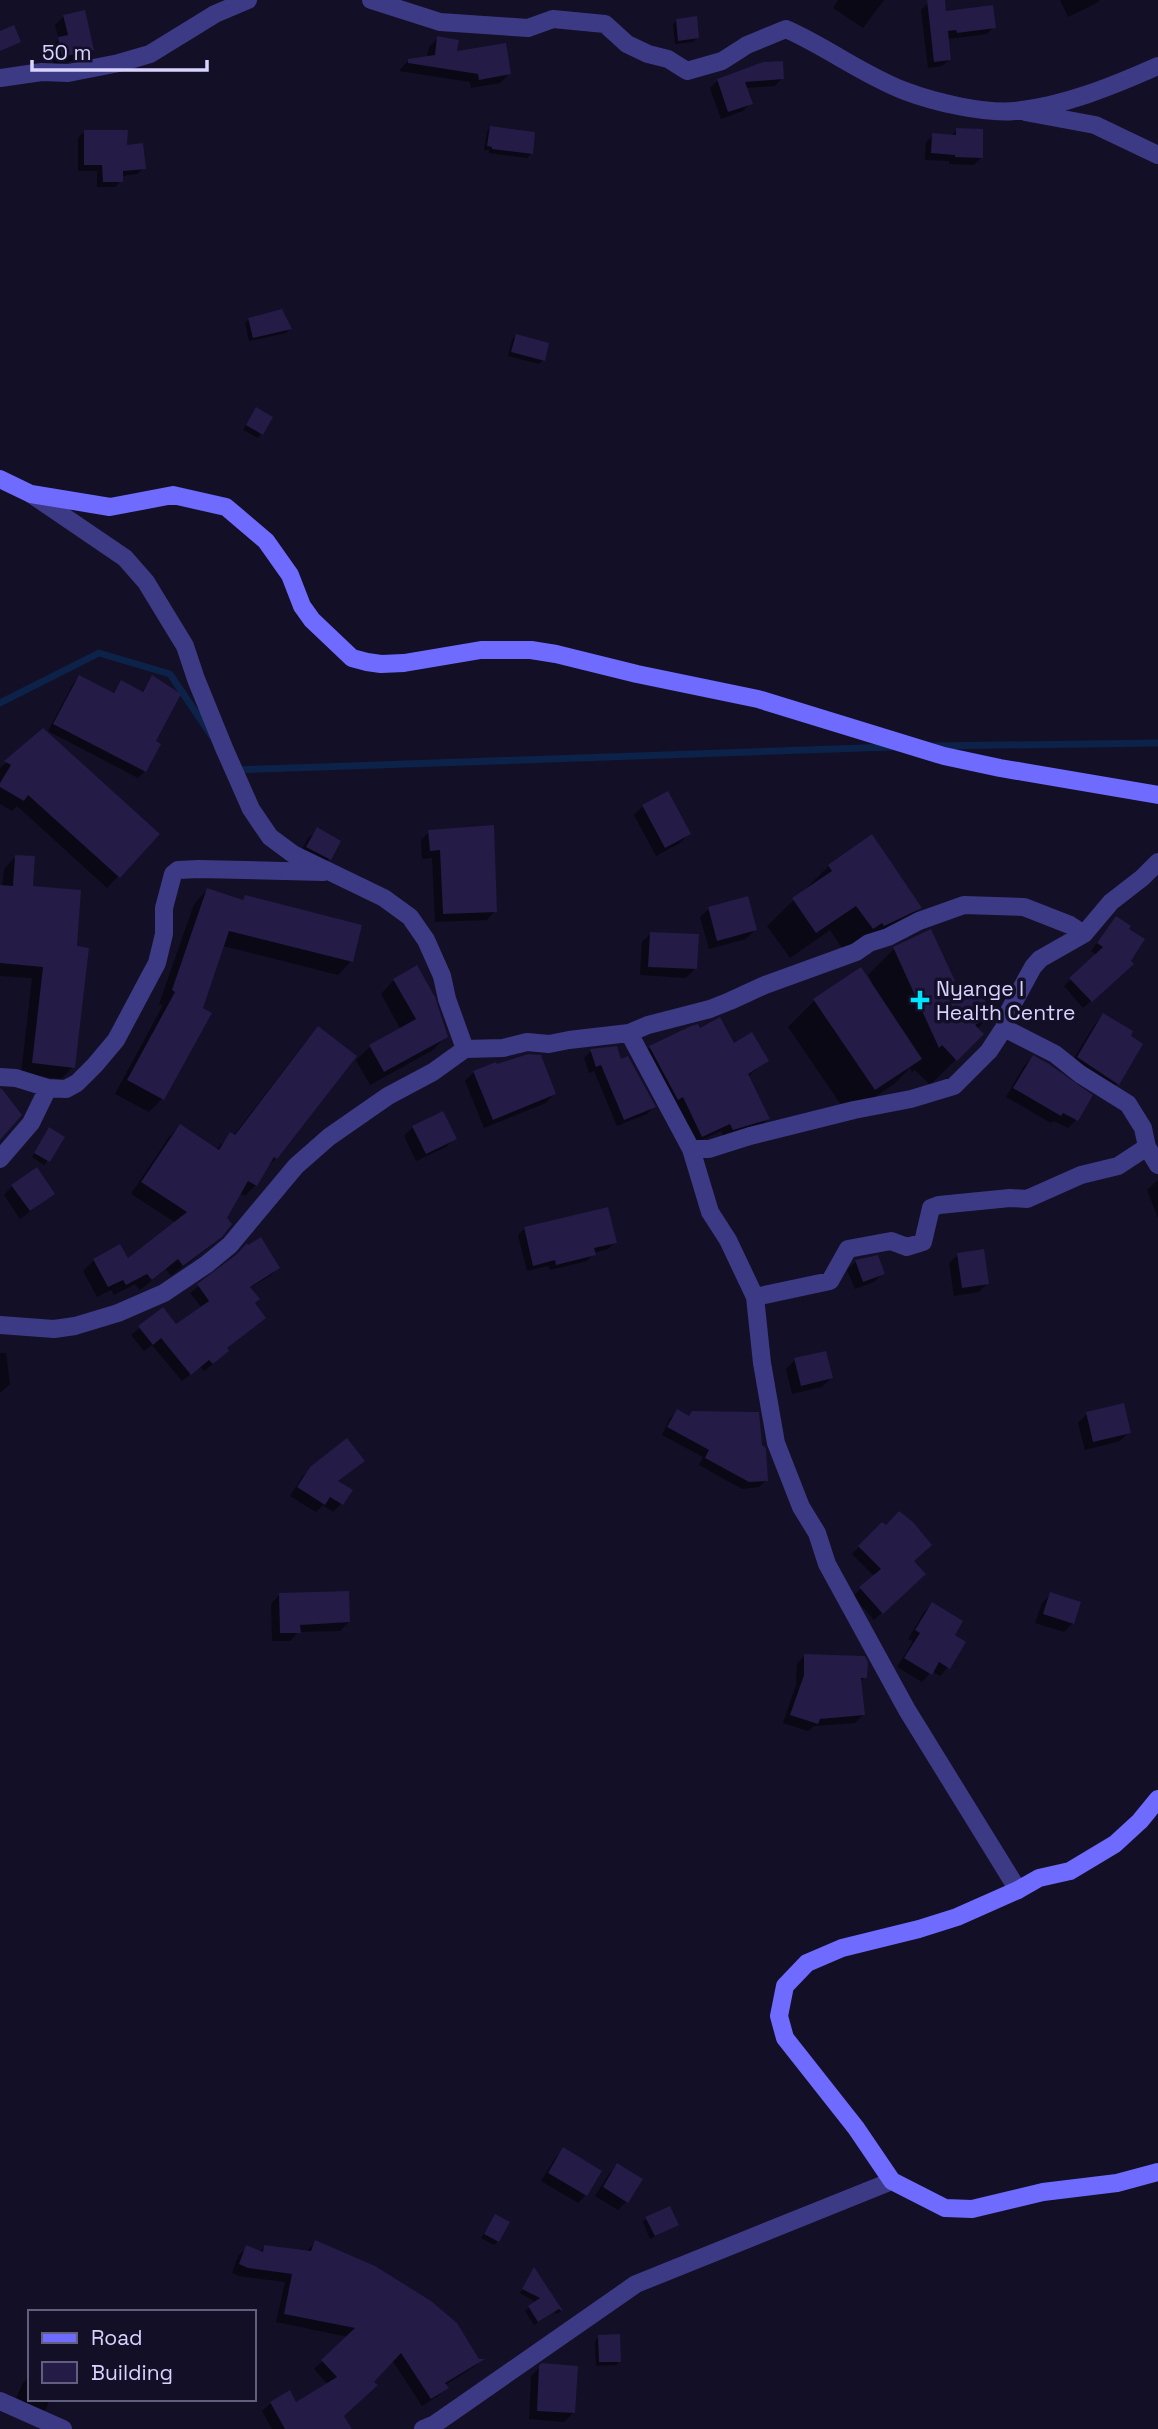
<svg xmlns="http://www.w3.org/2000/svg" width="1158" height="2429" font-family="'Space Grotesk',sans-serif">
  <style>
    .shadow { fill: #0007 }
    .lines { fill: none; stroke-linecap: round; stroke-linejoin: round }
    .stream { stroke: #0c2248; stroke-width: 7 }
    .building { fill: #241b47 }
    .street { stroke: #3d3a85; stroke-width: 18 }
    .secondary { stroke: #6f6bff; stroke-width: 18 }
    .poi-dot { fill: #00e5ff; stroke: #130f26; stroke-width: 2.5 }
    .labels { text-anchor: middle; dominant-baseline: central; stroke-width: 7; stroke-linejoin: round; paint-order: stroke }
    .poi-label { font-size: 21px; fill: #d9d4ff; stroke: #130f26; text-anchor: start }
  </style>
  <rect width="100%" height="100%" fill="#130f26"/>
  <path class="shadow" d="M838 0H884L863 28 833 8Z
    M1060 0H1100L1095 4 1068 17Z
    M928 3 945 13 994 27 987 34 947 39 949 60 942 66 928 68 921 10Z
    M64 16 92 49 83 58 54 65 50 48 59 39 55 25Z
    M677 20 697 38 693 42 675 44 673 24Z
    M438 38 455 53 509 74 500 83 471 88 470 82 399 71 408 61 427 58 429 47Z
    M782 78 775 86 745 88 751 103 743 111 721 119 710 88 718 80Z
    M491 127 531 154 527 158 489 153V150H484L487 131Z
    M957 130 981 158 974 165 949 164V161L925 160 926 142 933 135 951 136Z
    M84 132 125 146 144 168 137 174 121 176V181L115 187H97V171H78V138Z
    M249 319 290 329 286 333 249 341 245 323Z
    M516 336 543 360 539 364 508 356 512 340Z
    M256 410 271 418 258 438 243 430Z
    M79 677 112 694 121 682 141 693 152 677 154 742 145 771 138 778 48 731 73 684Z
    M43 731 158 834 107 888 17 806 12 811 0 804V768Z
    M643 806 689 834 680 843 656 856 634 815Z
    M317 830 329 859 320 867 298 857 308 838Z
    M429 832 495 911 487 920 435 922 432 858 422 859 421 840Z
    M15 857 31 888 75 948 73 1067 61 1079 21 1074 32 978 0 976V887H2L4 869Z
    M829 866 920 908 894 934 846 954 830 930 790 958 767 926Z
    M207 890 241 901 245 897 351 961 338 975 223 946 162 1099 149 1112 115 1094 163 1005 159 1004 194 904Z
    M709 909 755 930 746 939 709 949 700 917Z
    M1116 918 1125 971 1083 1008 1064 986 1097 955 1091 951Z
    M650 934 695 969 686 978 640 975 642 942Z
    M894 949 960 996 991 1014 977 1029 982 1034 930 1085 915 1070 912 1072 910 1068 894 1084 848 1115 788 1027 814 1001 872 982 868 975Z
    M394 980 446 1036 433 1050 370 1085 356 1060 370 1047 401 1030 381 994Z
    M1103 1015 1117 1084 1109 1092 1069 1066 1095 1024Z
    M318 1029 354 1056 276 1158 265 1169 256 1185 245 1196 239 1193 225 1218 221 1236 208 1248 171 1276 166 1269 140 1290 135 1284 114 1295 111 1290 97 1297 83 1271 94 1260 127 1261 176 1223 131 1194 169 1137 180 1126 216 1150 231 1134 233 1136 307 1040Z
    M699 1031 767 1061 748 1076 768 1119 760 1127 724 1137 721 1131 693 1144 641 1056 650 1047Z
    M591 1051 620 1062 654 1107 647 1114 617 1126 594 1071 589 1073 584 1058Z
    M1033 1057 1076 1120 1068 1128 1054 1121 1051 1123 1006 1097 1024 1066Z
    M474 1072 554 1094 546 1103 484 1128 465 1081Z
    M413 1127 455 1138 446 1147 416 1161 404 1136Z
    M46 1133 63 1137 44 1165 32 1157Z
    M1158 1180V1218L1147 1190Z
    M12 1186 53 1194 20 1219 4 1195Z
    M525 1228 615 1242 608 1249 594 1253 587 1261 550 1270 548 1266 527 1271 518 1235Z
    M958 1255 988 1283 979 1292 954 1296 949 1263Z
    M235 1258 278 1268 270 1276 249 1288 225 1349 219 1359 204 1371 200 1366 182 1381 152 1345 144 1351 131 1335 163 1309 176 1326 202 1308 190 1293Z
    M856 1261 883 1273 874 1282 855 1289 847 1270Z
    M0 1353H6L10 1384 0 1393Z
    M795 1360 831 1378 822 1387 792 1394 786 1369Z
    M677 1411 766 1480 759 1487 742 1489 699 1465 703 1457 662 1435 670 1418Z
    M1087 1414 1129 1432 1120 1441 1085 1450 1078 1423Z
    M363 1461 337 1482 341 1504 333 1512 323 1505 316 1512 290 1496 302 1477 311 1468Z
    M882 1524 924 1574 874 1620 853 1596 874 1576 852 1554Z
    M1051 1594 1073 1623 1064 1632 1035 1623 1042 1603Z
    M279 1595 349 1622 340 1631 298 1632 290 1641H272L271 1604Z
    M933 1604 952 1636 948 1667 940 1676 932 1671 922 1682 897 1667 913 1641 908 1639 924 1612Z
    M805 1655 865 1677 860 1682 863 1715 855 1723 814 1726 808 1731 783 1723 796 1685 797 1664Z
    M563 2149 586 2195 578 2203 541 2181 556 2157Z
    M617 2166 627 2201 618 2210 595 2196 609 2174Z
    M495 2216 498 2241 494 2245 481 2238Z
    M646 2218 677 2224 650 2239 643 2222Z
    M316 2242 478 2361H481L474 2367 445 2385 447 2388 438 2396 422 2406 392 2360 342 2417V2429H272L262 2411 271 2403 296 2404 328 2385 314 2369 348 2337 276 2322 285 2282 239 2276 232 2273 238 2256 247 2247 259 2252 265 2247 307 2251Z
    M534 2270 561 2311 557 2314 554 2312 534 2325 525 2311 536 2302 520 2293Z
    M599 2337 620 2361 616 2365 596 2366 595 2341Z
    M540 2367 573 2413 564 2422 529 2419 531 2376Z
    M30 2376V2399H50L46 2409 37 2418 12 2407 23 2383Z"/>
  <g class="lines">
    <path class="stream" d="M0 703 99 653 170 674 211 735
      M931 746 1158 743
      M235 770 892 747"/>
  </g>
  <path class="building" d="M927 0H945L946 11 993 5 996 28 957 33 956 30 948 31 951 60 934 62Z
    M85 10 94 50 62 57 58 37 68 35 63 15Z
    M697 16 699 38 678 41 676 19Z
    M14 25 21 42 0 51V31Z
    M437 36 459 40 457 51 506 43 511 74 479 80 478 74 408 63V59L435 55Z
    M783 61 784 79 745 82 753 104 728 112 717 79 763 62Z
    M490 126 535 132 533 154 492 149V147L487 146Z
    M956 128 983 129V158L955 157V155L931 153 932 133 956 135Z
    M84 130H128L127 145 143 143 146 169 123 171V182H103L102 165H84Z
    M282 309 292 329 253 338 248 318Z
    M516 334 549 343 545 361 511 352Z
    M256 407 273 417 263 435 246 425Z
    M79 675 114 693 121 680 143 692 152 675 181 694 156 741 161 744 146 772 53 724Z
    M43 728 160 834 120 878 28 795 24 801 0 787V783L11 765 4 761Z
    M668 791 691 834 665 848 642 805Z
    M494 825 497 912 443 914 440 850 430 851 428 830Z
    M317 827 341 841 331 860 306 847Z
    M872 834 922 908 884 926 882 923 873 929 856 906 816 933 792 898 832 871 828 865Z
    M15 855 35 856 33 886 81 890 77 946 89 948 75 1068 32 1063 43 967 0 963V885L13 886Z
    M207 888 243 900 245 895 362 925 353 962 229 931 203 1008 212 1013 164 1100 127 1080 175 992 172 990Z
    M748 896 757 930 717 941 708 907Z
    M1116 916 1131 926 1129 929 1145 939 1131 961 1134 964 1092 1002 1069 978 1103 947 1097 943Z
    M931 929 961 994 976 985 993 1014 975 1025 984 1034 957 1061 942 1045 939 1048 893 947Z
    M650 932 699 934 697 969 648 967Z
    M417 965 435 997 448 1037 384 1072 369 1045 416 1019 393 979Z
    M861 967 922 1059 875 1090 813 999Z
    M1103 1013 1133 1031 1131 1036 1143 1044 1119 1085 1077 1057Z
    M720 1017 734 1043 752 1032 769 1061 748 1074 770 1119 733 1130 730 1124 702 1137 683 1097 678 1100 649 1046 691 1026 698 1024 700 1028Z
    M318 1026 357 1056 277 1159 274 1157 257 1186 248 1181 227 1218 232 1224 222 1237 183 1266 178 1259 152 1280 147 1274 126 1285 123 1280 108 1287 93 1259 120 1244 128 1258 187 1212 141 1182 180 1124 219 1150 230 1132 235 1135Z
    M617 1046 621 1059 628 1056 656 1107 624 1120 601 1065 596 1067 590 1049Z
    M528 1054 541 1055 556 1094 493 1120 473 1071 496 1062 497 1064Z
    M1033 1055 1049 1064 1093 1095 1078 1121 1063 1113 1061 1116 1013 1088Z
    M0 1088 2 1089 22 1115 0 1140Z
    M443 1111 457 1139 426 1154 412 1126Z
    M49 1127 65 1137 50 1162 34 1153Z
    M37 1167 55 1194 30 1211 11 1185Z
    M608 1207 617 1243 594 1248 596 1255 556 1265 555 1260 533 1266 524 1227Z
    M261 1237 280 1268 250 1287 260 1299 255 1303 266 1318 227 1348 229 1351 213 1364 209 1360 191 1375 161 1338 153 1345 138 1326 163 1307 176 1324 209 1301 197 1284 237 1254 247 1243 248 1245Z
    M984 1249 989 1284 962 1288 957 1253Z
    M878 1255 885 1274 863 1282 855 1260Z
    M826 1351 833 1378 801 1386 794 1358Z
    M1124 1403 1131 1433 1093 1442 1086 1412Z
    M677 1409 689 1416 692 1411 759 1412 762 1445 766 1448 768 1481 749 1482 705 1458 709 1450 667 1427Z
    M347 1438 365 1461 338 1481 353 1490 343 1505 330 1497 325 1505 297 1487 310 1467Z
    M899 1511 913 1522 932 1545 914 1561 926 1574 883 1614 859 1587 881 1569 858 1546 882 1522 886 1525Z
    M349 1591 350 1622 300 1625 301 1633H280L279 1593Z
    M1050 1592 1081 1602 1074 1624 1043 1614Z
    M932 1602 963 1621 955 1635 966 1642 950 1669 939 1662 932 1675 904 1658 920 1633 915 1630Z
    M804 1654 865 1656 868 1662 867 1678H861L865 1715 820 1719 818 1724 790 1715 804 1675Z
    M563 2147 602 2171 587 2196 548 2173Z
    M617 2163 643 2179 628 2203 603 2187Z
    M670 2206 679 2225 655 2236 645 2217Z
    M495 2214 510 2222 499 2242 484 2234Z
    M315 2240 375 2266 431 2301 457 2323 479 2359H485L445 2383 449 2388 431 2399 401 2353 374 2382 378 2385 344 2416 352 2429H285L270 2402 290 2390 296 2402 337 2377 321 2360 355 2328 284 2314 292 2274 248 2268 239 2264 246 2245 263 2252 264 2245 311 2251Z
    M534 2267 563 2311 559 2309 538 2322 528 2306 540 2298 522 2289Z
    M620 2334 621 2362H599L598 2335Z
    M542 2363 578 2366 575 2413 537 2411 539 2365Z"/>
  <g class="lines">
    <path class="street" d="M371 0 440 22 528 28 553 19 605 24 627 44 648 54 668 59 687 71 722 61 747 45 786 29C827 47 863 75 905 91 934 102 984 114 1015 111 1064 106 1113 86 1158 66
      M0 78 42 72 68 73 119 63 150 54 215 14 248 0
      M1025 112 1095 125 1158 155
      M1084 934 1111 902 1142 878 1158 862
      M1004 1028 1055 1054 1080 1074 1128 1104 1143 1128 1147 1147 1158 1165
      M629 1033 691 1149 710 1212 728 1240 755 1297 762 1363 776 1443 801 1507 817 1533 827 1564 907 1710 1018 1890
      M465 1049 503 1048 527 1042 549 1044 569 1040 629 1033 648 1025 710 1009 730 1001 765 985 856 952 869 943 888 937 919 921 964 905 1024 907 1070 925 1084 934 1040 959 1033 967 1009 1011 1004 1028 989 1051 954 1086 911 1099 854 1110 750 1136 709 1149H691
      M0 1077 16 1078 48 1088
      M0 1159 31 1123 48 1088 66 1089 77 1083 95 1065 116 1040 157 963 164 934V908L173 874 178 870 199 869 324 872
      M755 1297 830 1281 848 1249 891 1241 907 1247 923 1242 931 1208 939 1205 1010 1198 1027 1199 1081 1175 1118 1166 1147 1147
      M0 1325 54 1329 75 1326 118 1313 164 1293 207 1264 230 1245 296 1166 329 1137 388 1096 433 1072 465 1049 447 999 442 976 426 940 410 917 384 898 293 854 270 837 251 809 224 748 196 679 185 646 146 582 125 558 31 494
      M0 2401 63 2429
      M423 2429 435 2424 636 2284 892 2181"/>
    <path class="secondary" d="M0 479 31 494 110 507 173 495 226 507 266 541 290 575 302 606 312 620 352 658 367 662 381 664 404 663 481 650H531L556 654 637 674 758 699 944 756 1000 768 1158 795
      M1158 1799 1140 1821 1115 1844 1070 1871 1039 1878 1018 1890 957 1917 919 1929 842 1948 807 1963 785 1986 779 2016 785 2038 856 2128 892 2181 945 2208 972 2209 1043 2192 1117 2183 1158 2172"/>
  </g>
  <path class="poi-dot" d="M916.5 989.5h7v7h7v7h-7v7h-7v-7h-7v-7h7z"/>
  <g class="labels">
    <g class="poi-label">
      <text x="936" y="988">Nyange I<tspan x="936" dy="24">Health Centre</tspan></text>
    </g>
  </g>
  <rect x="28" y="2310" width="228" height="91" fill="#130f26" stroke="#625e7d" stroke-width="2"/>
  <rect x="42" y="2333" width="35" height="10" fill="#6f6bff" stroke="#625e7d" stroke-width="2"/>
  <text x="91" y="2345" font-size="21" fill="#d9d4ff">Road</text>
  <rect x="42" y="2362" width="35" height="21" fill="#241b47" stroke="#625e7d" stroke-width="2"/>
  <text x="91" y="2380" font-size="21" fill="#d9d4ff">Building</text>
  <path d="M32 60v10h175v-10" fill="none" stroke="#d9d4ff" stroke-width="3.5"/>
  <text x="42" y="60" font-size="21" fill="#d9d4ff" stroke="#130f26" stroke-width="5" paint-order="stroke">50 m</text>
</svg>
